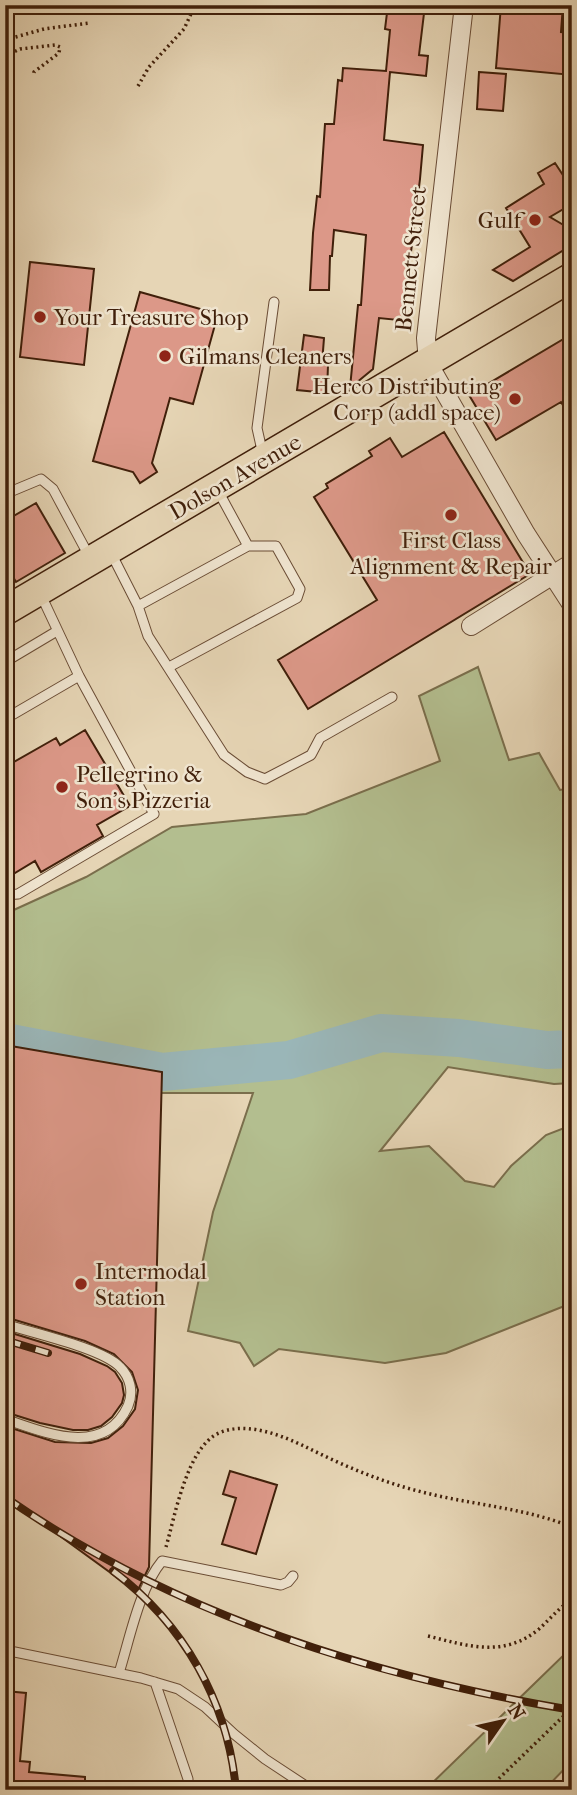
<svg xmlns="http://www.w3.org/2000/svg" width="577" height="1795" font-family="'IM FELL French Canon',serif">
  <style>
    .green { fill: #b3be8f; stroke: #7a6e4c; stroke-width: 2 }
    .lines { fill: none; stroke-linecap: round; stroke-linejoin: round }
    .river { stroke: #9ab6b8; stroke-width: 38 }
    .building { fill: #dc9888; stroke: #401f0a; stroke-width: 2 }
    .lane-casing { stroke: #6a4c35; stroke-width: 11 }
    .street-casing { stroke: #6a4c35; stroke-width: 20 }
    .primary-casing { stroke: #401f0a; stroke-width: 31 }
    .path { stroke: #401f0a; stroke-width: 3.5; stroke-dasharray: 2 3.5; stroke-linecap: butt }
    .lane { stroke: #efe4cf; stroke-width: 9 }
    .street { stroke: #efe4cf; stroke-width: 18 }
    .primary { stroke: #e6d5b5; stroke-width: 28 }
    .rail-casing { stroke: #401f0a; stroke-width: 8 }
    .rail { stroke: #efe4cf; stroke-width: 5; stroke-dasharray: 16; stroke-linecap: butt }
    .poi-dot { fill: #8f2418; stroke: #efe4cf; stroke-width: 2.5 }
    .labels { text-anchor: middle; dominant-baseline: central; stroke-width: 5; stroke-linejoin: round; paint-order: stroke }
    .poi-label { font-size: 23px; fill: #401f0a; stroke: #efe4cf; text-anchor: start }
    .street-label { font-size: 23px; fill: #401f0a; stroke: #efe4cf }
  </style>
  <rect width="100%" height="100%" fill="#e6d5b5"/>
  <filter id="stains"><feTurbulence type="fractalNoise" baseFrequency=".00286" numOctaves="4"/><feColorMatrix values="0 0 0 0 .2 0 0 0 0 .09 0 0 0 0 .02 0 0 0 .5 -.17"/></filter>
  <radialGradient id="worn" r=".72"><stop offset=".6" stop-color="#630" stop-opacity="0"/><stop offset="1" stop-color="#630" stop-opacity=".3"/></radialGradient>
  <path class="green" d="M478 667 509 760 539 753 560 790 572 788V1083L554 1084 448 1067 380 1151 429 1146 465 1181 494 1187 511 1166 546 1135 572 1125V1303L446 1353 385 1363 279 1349 254 1366 240 1343 188 1331 213 1212 253 1093H131L5 1087V914L86 877 172 827 306 814 440 761 419 696Z
    M572 1647V1761L544 1790H425Z"/>
  <g class="lines">
    <path class="river" d="M5 1042 162 1072 289 1060 381 1033 459 1038 547 1050 572 1049"/>
  </g>
  <path class="building" d="M388 5H425L419 55 428 56 426 76 390 72 384 140 423 145 420 179 403 317H398V320L379 318 373 369 350 388 358 305H361L366 235 334 230 332 256H330L329 290H310L313 233 317 196 320 197 325 124H334L338 80 342 81 343 68 386 71 390 30 385 29Z
    M501 5H563L561 32 572 33V75L496 68Z
    M479 72 506 74 503 111 477 109Z
    M555 163 572 189V204L550 217 572 230V245L513 281 493 270 530 247 506 208 544 184 538 173Z
    M30 262 94 269 84 365 20 357Z
    M140 292 218 314 193 404 170 398 152 463 157 472 140 483 133 472 93 461Z
    M572 334V420L561 402 496 440 469 395Z
    M304 335 324 338 322 364 328 365 327 393 297 390Z
    M444 432 530 574 308 709 278 660 377 600 314 497 328 488 326 484 372 456 369 451 390 438 402 457Z
    M36 503 65 553 16 582 5 563V521Z
    M85 730 130 806 97 825 103 836 41 872 35 861 5 879V767L56 738 60 745Z
    M5 1045 162 1072 149 1567 137 1592 5 1496V1426L55 1442 91 1443 108 1438 123 1426 135 1409 138 1390 132 1372 114 1354 85 1341 5 1317Z
    M5 1331 80 1354 107 1366 115 1372 122 1383 124 1395 122 1403 112 1417 101 1426 88 1430H73L40 1423 5 1412Z
    M230 1471 277 1485 256 1554 222 1544 236 1498 223 1494Z
    M5 1691 26 1693 20 1761 30 1762 29 1772 85 1777V1790H5Z"/>
  <g class="lines">
    <g class="lane-casing">
      <path id="lane" d="M263 455 257 428 274 302
        M5 494 41 479 53 489 89 556
        M111 553 138 606 248 546 217 489
        M138 606 148 636 224 755 247 772 265 779 311 755 320 738 392 697
        M5 662 57 631
        M169 667 297 598 300 589 276 546H248
        M5 719 79 676
        M5 895 18 894 154 814 79 676 40 593
        M5 1324C32 1333 102 1348 120 1367 130 1377 134 1392 128 1406 104 1458 46 1433 5 1419
        M5 1650 141 1678 178 1689 205 1707 234 1734 265 1759 312 1790
        M119 1673C130 1638 139 1589 162 1561L281 1585 288 1582 293 1576
        M155 1682 188 1779V1790"/>
    </g>
    <g class="street-casing">
      <path id="street" d="M464 5 426 338 428 363 526 534 572 605
        M471 626 572 563"/>
    </g>
    <g class="primary-casing">
      <path id="primary" d="M5 611 572 277"/>
    </g>
    <path class="path" d="M5 40 44 29 89 23
      M5 56 20 49 55 45 60 47 59 53 34 72V76
      M138 86 149 67 184 29 195 5
      M166 1547C175 1516 187 1447 219 1433 246 1421 281 1435 306 1447 344 1466 384 1483 426 1493 474 1505 525 1508 572 1527
      M428 1636C468 1646 504 1658 539 1629 550 1619 559 1608 572 1599
      M487 1790 572 1708"/>
    <use href="#lane" class="lane"/>
    <use href="#street" class="street"/>
    <use href="#primary" class="primary"/>
    <g class="rail-casing">
      <path id="rail" d="M5 1340 48 1353
        M5 1497C173 1614 372 1677 572 1710
        M113 1571C184 1624 228 1702 236 1790"/>
    </g>
    <use href="#rail" class="rail"/>
  </g>
  <g class="poi-dot">
    <circle cx="535" cy="220" r="7"/>
    <circle cx="40" cy="317" r="7"/>
    <circle cx="165" cy="356" r="7"/>
    <circle cx="515" cy="399" r="7"/>
    <circle cx="451" cy="515" r="7"/>
    <circle cx="62" cy="787" r="7"/>
    <circle cx="81" cy="1284" r="7"/>
  </g>
  <g class="labels">
    <g class="poi-label">
      <text x="521" y="220" text-anchor="end">Gulf</text>
      <text x="54" y="317">Your Treasure Shop</text>
      <text x="179" y="356">Gilmans Cleaners</text>
      <text x="501" y="386" text-anchor="end">Herco Distributing<tspan x="501" dy="26">Corp (addl space)</tspan></text>
      <text x="451" y="540" text-anchor="middle">First Class<tspan x="451" dy="26">Alignment &amp; Repair</tspan></text>
      <text x="76" y="774">Pellegrino &amp;<tspan x="76" dy="26">Son's Pizzeria</tspan></text>
      <text x="95" y="1271">Intermodal<tspan x="95" dy="26">Station</tspan></text>
    </g>
    <g class="street-label">
      <text transform="translate(411 259) rotate(-84)">Bennett Street</text>
      <text transform="translate(235 477) rotate(-30)">Dolson Avenue</text>
    </g>
  </g>
  <rect width="577" height="1795" fill="none" stroke="#e6d5b5" stroke-width="28"/>
  <rect x="7" y="7" width="563" height="1781" fill="none" stroke="#401f0a" stroke-width="3.5"/>
  <rect x="14" y="14" width="549" height="1767" fill="none" stroke="#401f0a" stroke-width="2"/>
  <g transform="translate(503 1721) rotate(56)" stroke="#efe4cf" stroke-width="5" paint-order="stroke">
  <path d="M0-5L12 26L0 18L-12 26Z" fill="#401f0a"/>
  <text y="-10" font-size="19" font-weight="bold" text-anchor="middle" fill="#401f0a">N</text>
  </g>
  <rect width="100%" height="100%" filter="url(#stains)"/>
  <rect width="100%" height="100%" fill="url(#worn)"/>
</svg>
